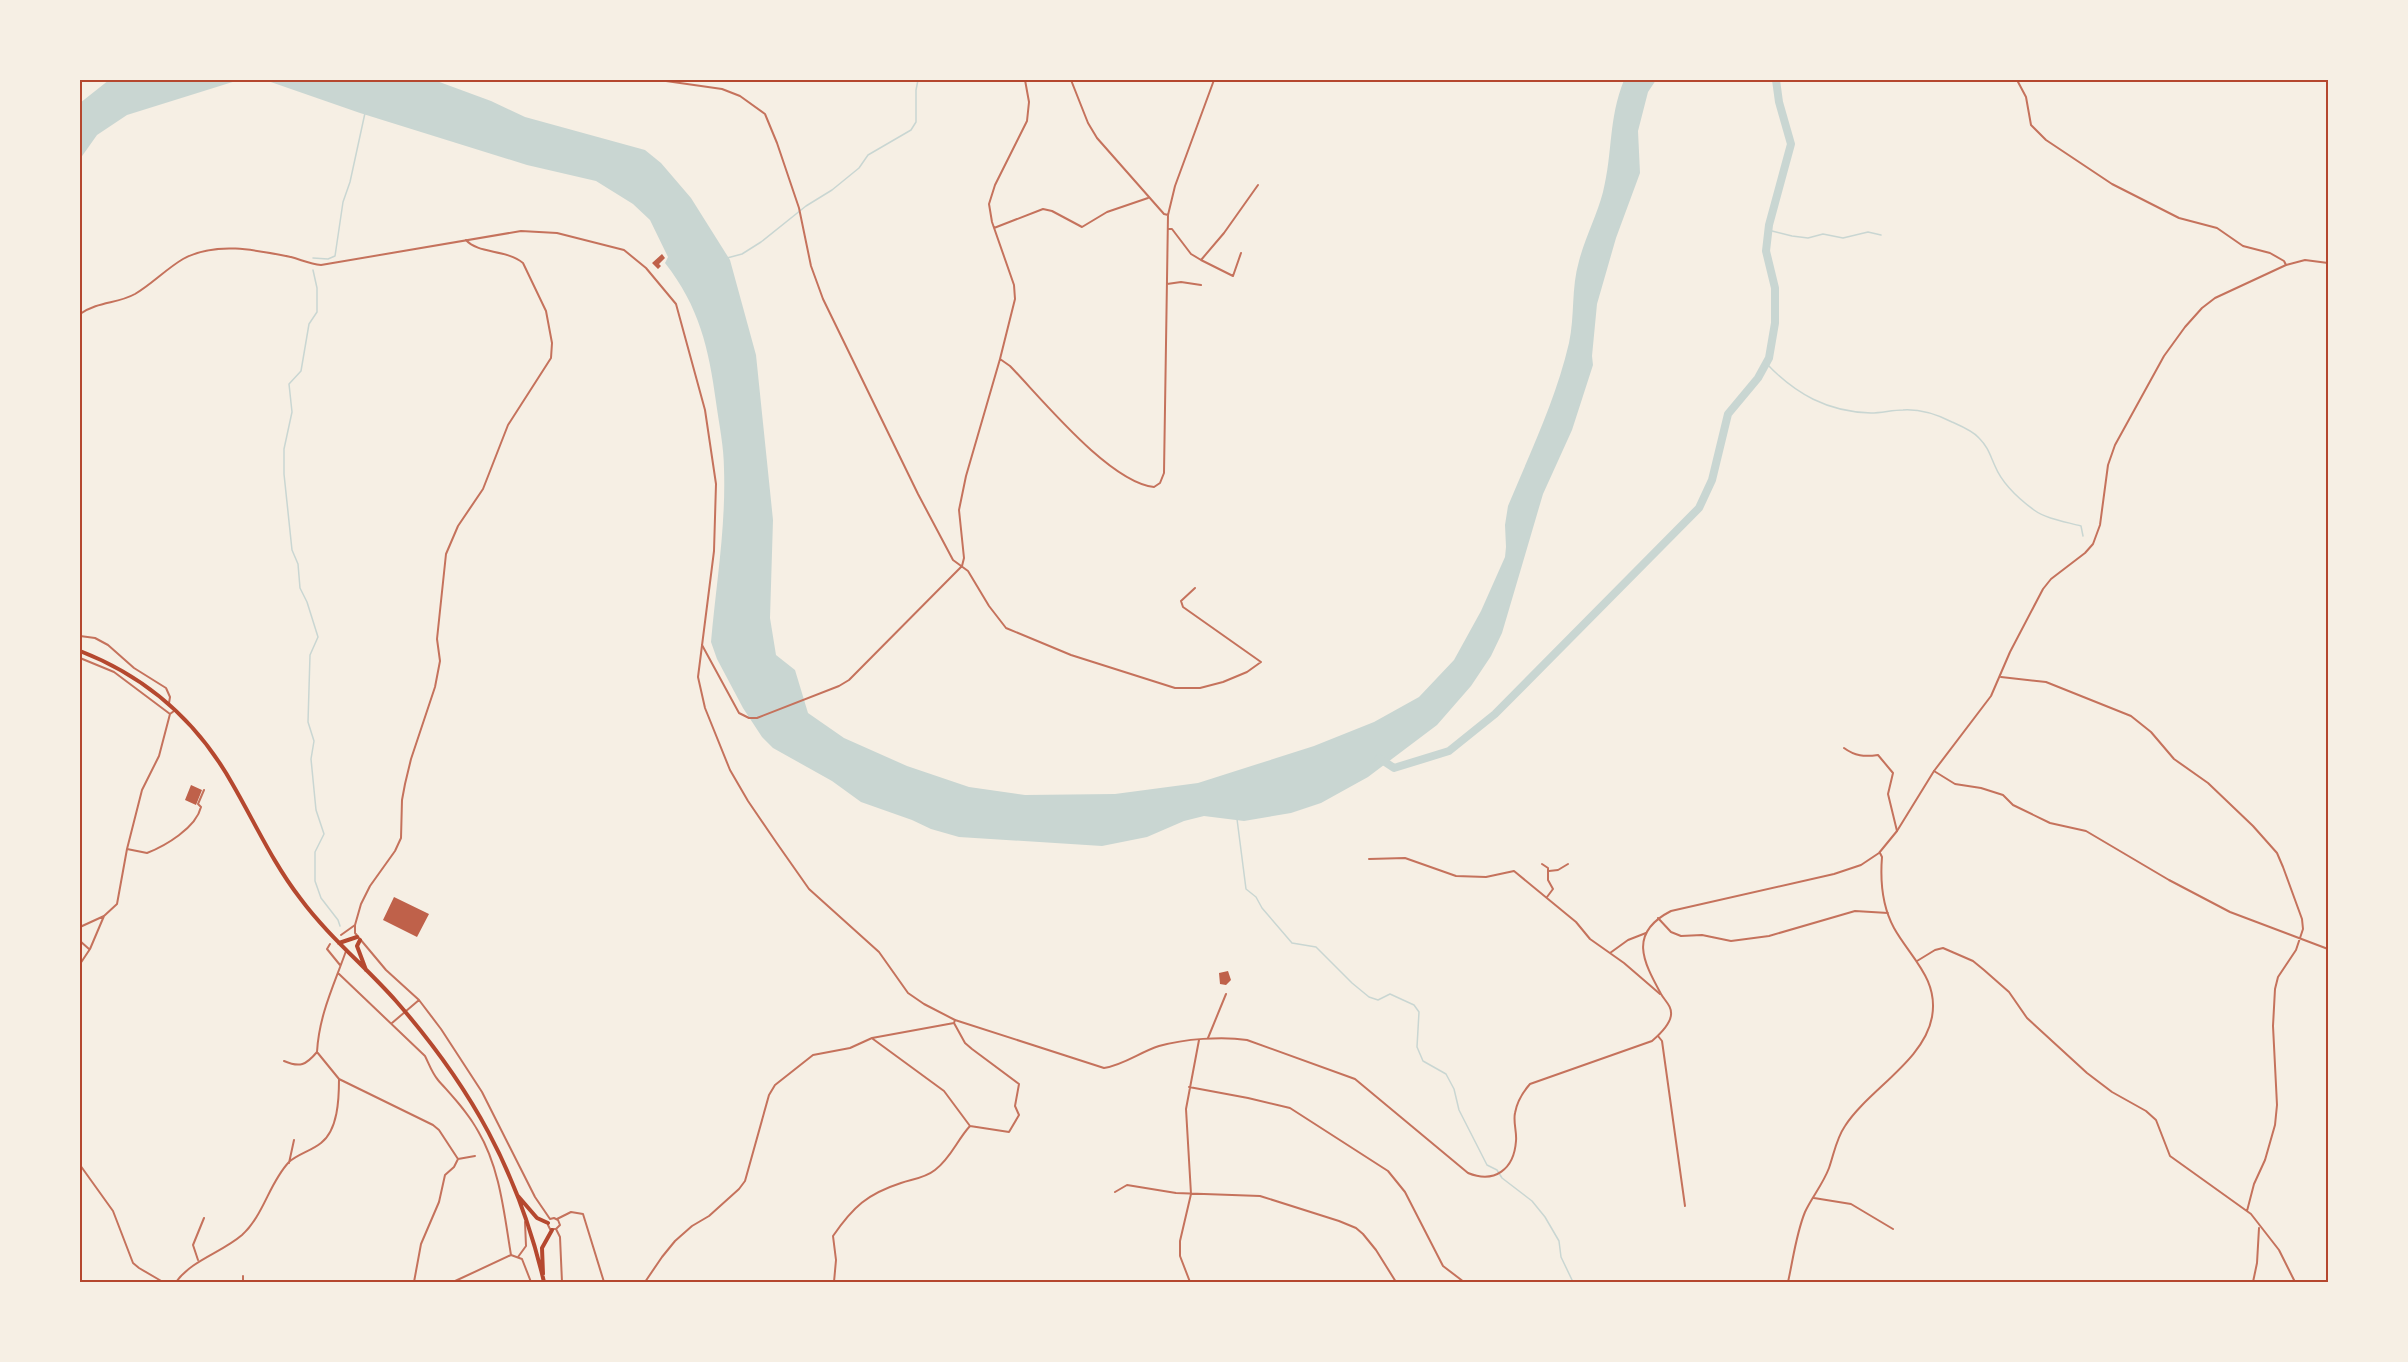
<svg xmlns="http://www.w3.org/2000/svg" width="2408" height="1362" font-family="Figtree,sans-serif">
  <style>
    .water { fill: #c9d6d2 }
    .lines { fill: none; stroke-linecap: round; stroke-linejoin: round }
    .stream { stroke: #c9d6d2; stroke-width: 1.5 }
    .river { stroke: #c9d6d2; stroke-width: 8 }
    .building { fill: #bf614a }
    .minor { stroke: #c5725c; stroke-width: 2 }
    .tertiary { stroke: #c5725c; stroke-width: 2 }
    .trunk { stroke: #b5482f; stroke-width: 4 }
    .neatline { fill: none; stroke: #b5482f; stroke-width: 2 }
  </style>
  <rect width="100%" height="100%" fill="#f6efe4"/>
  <path class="water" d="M109 80H239L127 115 97 135 80 159V103Z
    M265 80H434L491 101 525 117 645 150 661 163 691 198 730 260 756 355 773 520 770 618 776 655 795 670 808 713 844 738 907 766 969 787 1025 795 1115 794 1198 783 1314 746 1374 722 1419 697 1454 660 1481 611 1505 557 1506 547 1505 525 1508 506C1530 453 1556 399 1569 343 1575 316 1571 288 1579 261 1585 238 1597 215 1603 192 1613 152 1608 120 1624 80H1656L1648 92 1638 131 1640 173 1616 238 1597 304 1592 356 1593 365 1572 430 1543 494 1502 633 1491 656 1471 686 1437 725 1368 777 1321 803 1291 813 1244 821 1204 816 1184 821 1147 837 1102 846 959 837 931 829 912 820 861 802 832 781 773 748 762 737 743 708 717 659 711 642C716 585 726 527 724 469 724 447 719 424 716 402 709 349 699 306 665 263L668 257 650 220 633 204 596 181 527 165 360 113Z"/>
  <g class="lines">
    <path class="stream" d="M1768 230 1792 236 1808 238 1823 234 1843 238 1868 232 1881 235
      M313 258 328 259 335 256 343 202 350 182 365 113
      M727 258 742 254 761 242 806 206 832 190 859 168 868 155 911 130 916 122V90L918 80
      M313 270 317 288V312L309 324 301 371 289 384 292 412 284 449V474L292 550 298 564 300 588 307 602 318 637 310 655 308 722 314 741 311 759 316 810 324 834 315 852V881L321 898 338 920 340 926
      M1766 363C1795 394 1828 412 1871 413 1882 413 1892 410 1903 410 1919 409 1938 415 1952 422 1961 426 1973 431 1979 438 1988 447 1990 455 1995 466 2002 483 2019 499 2034 510 2046 519 2067 522 2081 526L2083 536
      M1237 819 1246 889 1256 897 1262 908 1292 943 1316 947 1352 983 1369 997 1378 1000 1390 994 1414 1005 1419 1012 1417 1047 1423 1061 1446 1074 1454 1089 1459 1110 1487 1165 1497 1170 1502 1178 1532 1201 1545 1217 1559 1241 1561 1257 1573 1282"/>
    <path class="river" d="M1379 758 1394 768 1449 751 1495 714 1699 508 1712 480 1728 414 1758 378 1769 358 1775 323V288L1766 251 1769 225 1791 144 1779 102 1776 80"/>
  </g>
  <path class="building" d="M662 254 665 258 659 264 661 266 658 269 652 263Z
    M191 785 202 790 196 805 185 800Z
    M394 897 429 914 417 937 383 920Z
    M1228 971 1231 980 1226 985 1220 984 1219 973Z"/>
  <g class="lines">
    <path class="minor" d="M659 80 722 89 740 96 765 114 777 143 799 208 811 266 823 299 918 494 953 560 968 571 989 606 1006 628 1071 655 1175 688H1200L1223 682 1247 672 1261 662 1183 607 1181 601 1195 588
      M1071 80 1088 123 1097 138 1164 214 1168 215
      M2017 80 2026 97 2031 125 2046 140 2112 184 2179 218 2217 228 2243 246 2270 253 2284 261 2286 265
      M994 228 1043 209 1052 211 1082 227 1107 212 1148 198
      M1169 229H1172L1191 254 1201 260 1224 233 1258 185
      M466 240C478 254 506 249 523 263L546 311 552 343 551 358 508 425 483 489 458 526 446 554 437 639 440 661 435 687 411 759 405 784 402 800 401 838 395 851 370 886 361 904 355 925V933L386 970 419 1000 441 1029 482 1092 535 1197 550 1219
      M1201 260 1233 276 1241 253
      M1167 284 1181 282 1201 285
      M1000 359 1010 366C1042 399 1109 482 1154 487L1160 483 1164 473 1168 215 1175 186 1214 80
      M80 636 95 638 108 645 134 668 166 688 170 697 169 703
      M702 645 739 713 749 718H757L839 686 849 680 962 566 964 558 959 510 966 476 1000 359 1015 299 1014 285 992 222 989 204 995 185 1027 121 1029 102 1025 80
      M80 658 114 672 170 714
      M2001 677 2046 682 2131 716 2151 732 2174 759 2208 783 2253 826 2277 853 2283 867 2302 919 2303 929 2296 950 2278 977 2275 989 2273 1026 2277 1105 2275 1125 2265 1160 2254 1184 2247 1211
      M1844 748C1855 756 1864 757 1878 755L1893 773 1888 794 1897 831
      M1934 771 1955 784 1981 788 2003 795 2013 805 2050 823 2086 831 2169 880 2230 912 2328 949
      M127 849 147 853C165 846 196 828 201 807L198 804 204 790
      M1369 859 1405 858 1456 876 1486 877 1514 871 1576 922 1590 939 1624 963 1660 994
      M1542 864 1548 868V880L1553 889 1547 897
      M1549 871 1558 870 1568 864
      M1658 918 1671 932 1681 936 1702 935 1731 941 1769 936 1855 911 1888 913
      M80 927 104 916 117 904 127 849 142 790 159 756 170 714 174 711
      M341 935 355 925
      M80 941 89 949
      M330 944 327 949 340 965
      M1610 953 1628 940 1646 933
      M1917 961 1935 950 1943 948 1973 961 1984 970 2009 992 2027 1018 2087 1073 2112 1092 2146 1111 2156 1120 2170 1156 2251 1214 2279 1250 2295 1282
      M80 964 90 949 104 916
      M338 973 425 1056C429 1064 432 1073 438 1080 452 1096 467 1111 478 1131 500 1168 504 1213 511 1255L522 1259 531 1282
      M392 1023 419 1000
      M954 1023 965 1043 972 1049 1019 1084 1015 1106 1019 1115 1009 1132 970 1126
      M1658 1036 1662 1041 1685 1206
      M1208 1038 1226 994
      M284 1061C300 1068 306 1065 317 1052
      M339 1079 433 1125 439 1130 458 1159 454 1167 445 1175 439 1202 421 1244 414 1282
      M1189 1087 1248 1098 1290 1108 1388 1171 1405 1192 1443 1266 1464 1282
      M458 1159 475 1156
      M289 1163 294 1140
      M80 1165 113 1211 133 1263 139 1268 163 1282
      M1115 1192 1127 1185 1176 1193 1260 1196 1339 1221 1356 1228 1363 1234 1376 1250 1396 1282
      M1814 1198 1851 1204 1893 1229
      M550 1219 554 1218 558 1220 560 1225 556 1229
      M557 1219 571 1212 583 1214 604 1282
      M548 1225 550 1229H556L560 1237 562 1282
      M518 1257 526 1246 525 1222
      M198 1260 193 1245 204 1218
      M176 1282C192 1260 221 1253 242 1235 264 1215 269 1183 289 1162 298 1154 311 1151 321 1143 338 1130 339 1099 339 1079L317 1052C319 1015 334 985 346 951
      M243 1282V1276
      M453 1282 511 1255
      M645 1282 662 1257 675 1241 692 1226 709 1216 739 1189 745 1181 769 1095 775 1085 813 1055 850 1048 872 1038 954 1023 955 1020
      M834 1282 836 1260 833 1236C853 1207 867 1194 901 1183 913 1179 925 1178 935 1170 951 1158 957 1140 970 1126L944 1091 873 1039
      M1190 1282 1180 1256V1241L1191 1194 1186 1109 1199 1040
      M1788 1282C1793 1260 1796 1234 1805 1212 1812 1197 1823 1184 1829 1168 1834 1154 1836 1139 1845 1126 1868 1090 1924 1061 1932 1017 1939 979 1910 957 1894 928 1882 906 1880 882 1882 857L1880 853
      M2253 1282 2257 1263 2259 1228"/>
    <path class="tertiary" d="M80 314C99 301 117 304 135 294 152 284 166 269 183 259 215 241 257 250 291 257 302 260 310 264 321 265L521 231 557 233 624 250 646 268 676 304 705 410 716 484 714 551 698 677 705 708 730 770 748 801 776 842 809 889 879 952 908 993 924 1004 955 1020 1104 1068C1124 1065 1140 1052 1159 1046 1184 1039 1222 1036 1247 1040L1355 1079 1468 1173C1495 1184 1514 1169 1516 1141 1517 1132 1513 1122 1515 1113 1517 1102 1523 1092 1530 1084L1652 1041C1659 1035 1670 1025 1671 1015 1672 1006 1665 1001 1661 994 1643 961 1628 933 1671 911L1834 874 1861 865 1879 853 1897 831 1934 771 1991 696 2010 652 2043 589 2051 579 2085 553 2093 544 2100 525 2108 465 2115 445 2164 356 2185 327 2202 308 2215 298 2286 265 2305 260 2328 263"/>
    <path class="trunk" d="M80 651C147 677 198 722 233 785 255 823 273 863 300 898 328 936 365 966 396 1001 471 1087 518 1171 544 1282
      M360 940 357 946 366 970
      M339 943 357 937
      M518 1196 537 1218 548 1223
      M543 1274 542 1248 552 1230"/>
  </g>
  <rect width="2408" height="1362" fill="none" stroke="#f6efe4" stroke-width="162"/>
  <rect x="81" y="81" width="2246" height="1200" class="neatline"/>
</svg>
